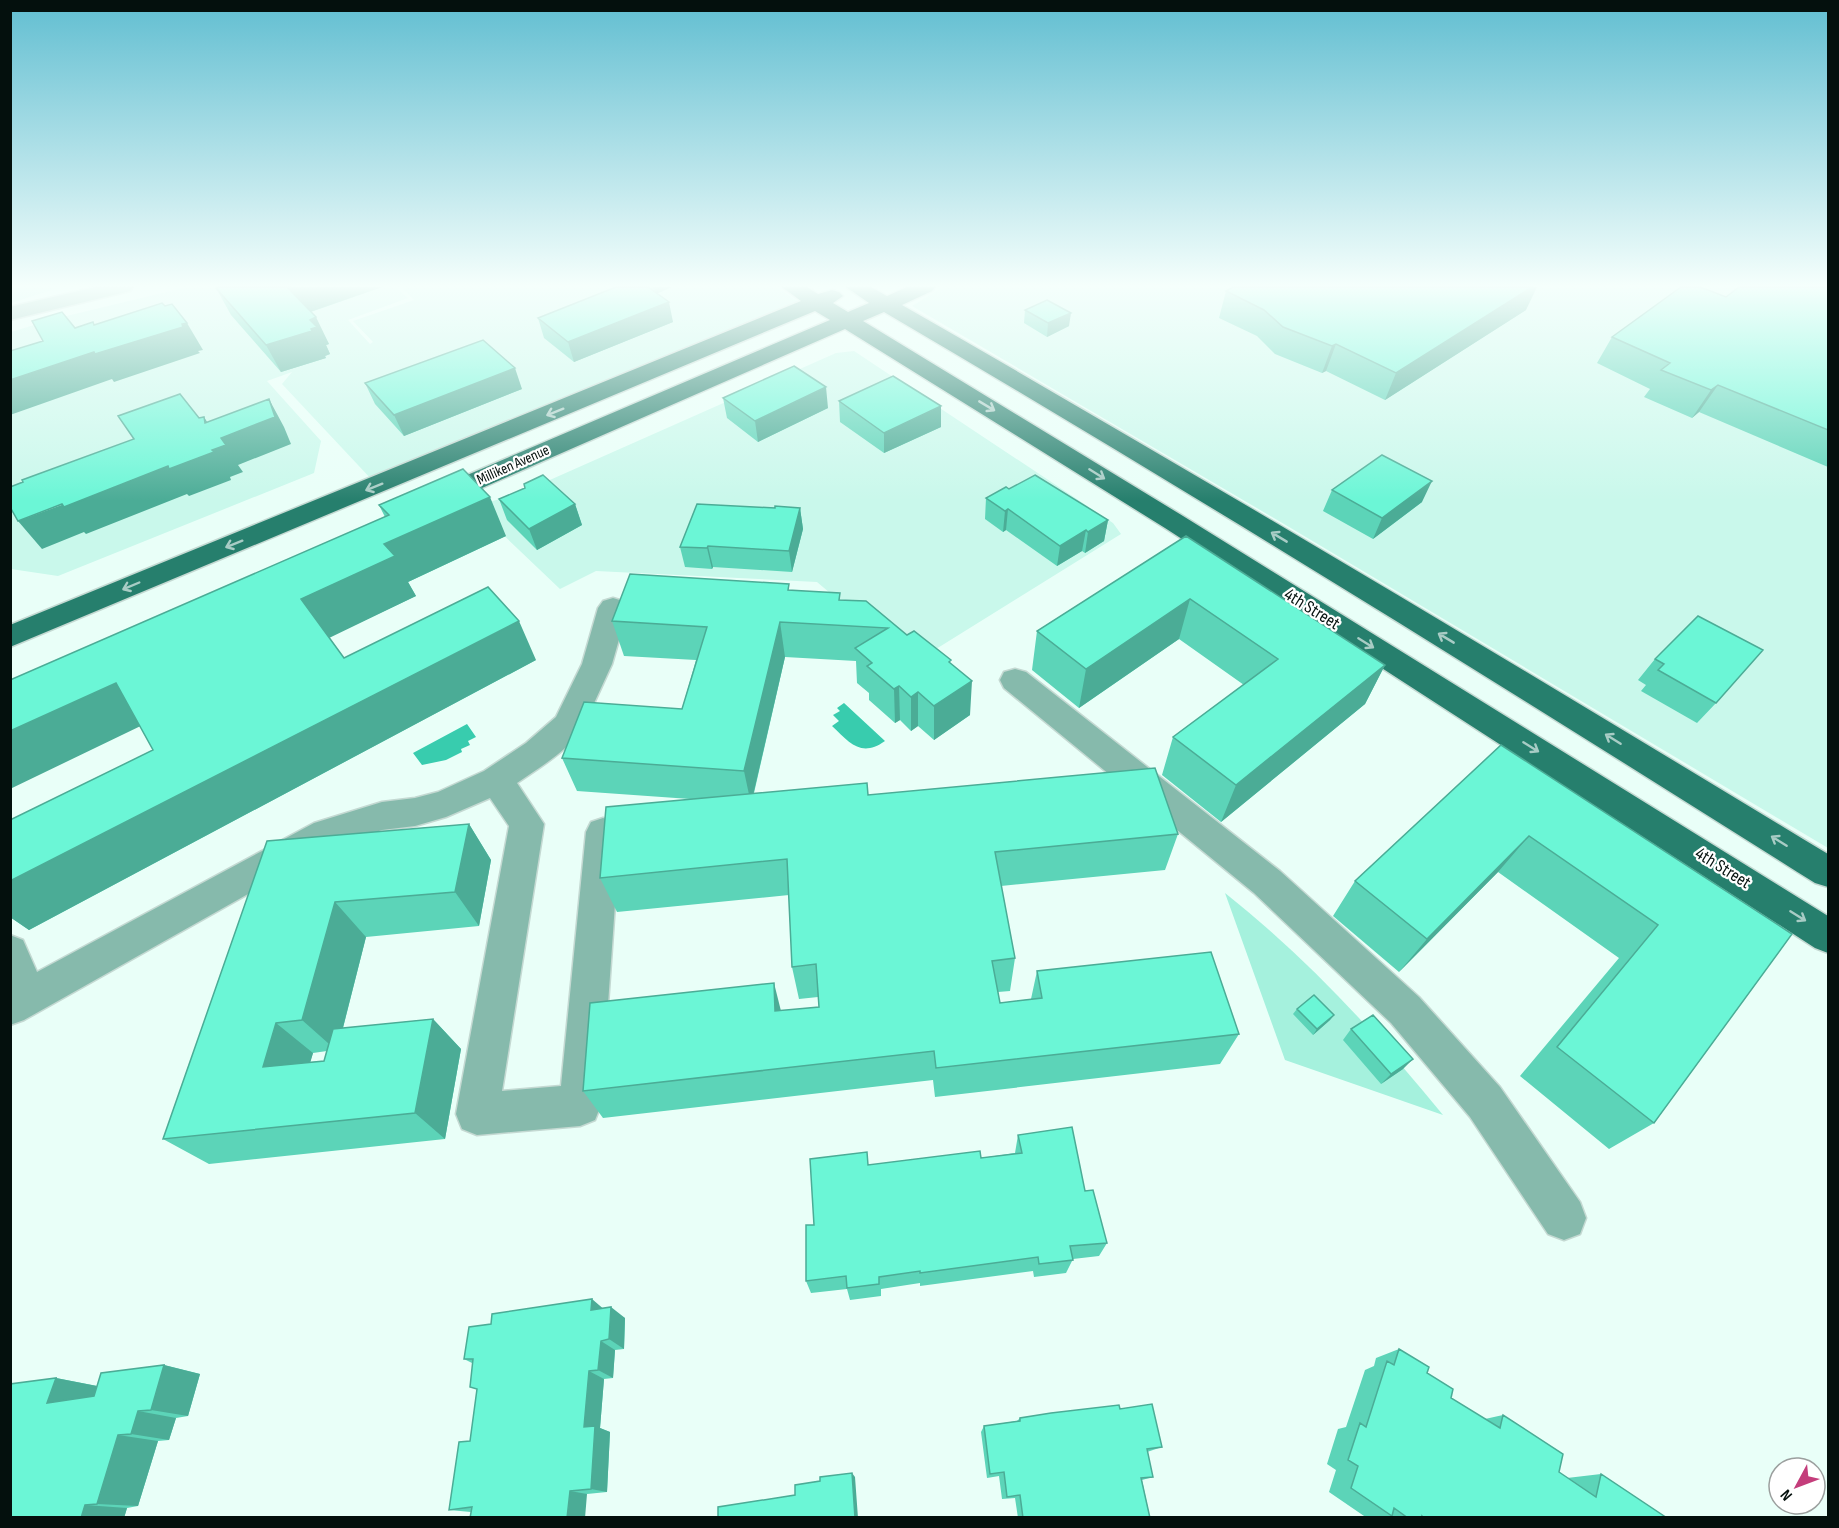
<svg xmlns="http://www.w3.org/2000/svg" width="1839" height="1528" font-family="'Sofia Sans Condensed',sans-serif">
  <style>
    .built { fill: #c9f8eb }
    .green { fill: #a5f1dd }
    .water { fill: #38ccae }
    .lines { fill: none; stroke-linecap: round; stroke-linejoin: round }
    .minor-casing { stroke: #c4d9d2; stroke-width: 3 }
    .major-casing { stroke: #c4d9d2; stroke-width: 3 }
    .minor { fill: #86baac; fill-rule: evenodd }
    .major { fill: #267f6d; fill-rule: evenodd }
    .wall { fill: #5cd4b8; fill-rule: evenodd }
    .shaded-wall { fill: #4bac96 }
    .building { fill: #6bf6d6; stroke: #4bac96; stroke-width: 1.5 }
    .oneway { stroke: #a8ccc5 }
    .labels { text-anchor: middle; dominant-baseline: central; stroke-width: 4.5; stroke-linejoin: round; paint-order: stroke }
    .far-street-label { font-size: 15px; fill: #04100d; stroke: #fff }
    .street-label { font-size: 18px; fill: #04100d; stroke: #fff }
  </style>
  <rect width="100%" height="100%" fill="#e9fff8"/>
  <path class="built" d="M11 287H53L55 289 11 303Z
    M187 287H396L408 298 348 320 370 344 373 342 353 321 414 300 401 287H776L799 302 373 481 282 384 292 372 267 381 321 441 314 473 58 576 11 569V332L54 319Z
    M943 287H1748L1828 310V848L1279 521 912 306Z
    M854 351 1113 523 1121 534 928 654 901 653 817 582 596 571 560 589 473 506 516 495 836 353Z"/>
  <path class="green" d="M1225 893C1307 958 1377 1034 1443 1115L1285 1060Z"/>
  <path class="water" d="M844 703 885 741C861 758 850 743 832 726L839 721 833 715 840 711 837 708Z
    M467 724 476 737 468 741 470 745 461 749 462 752 446 760 422 765 413 753Z"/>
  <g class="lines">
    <g class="minor-casing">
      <path id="minor" d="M96 287H133L130 291 10 320V307Z
        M613 598 623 601 628 608 612 664 584 725C570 750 540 767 517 783L544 824 502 1091 561 1086 586 832 591 822 603 818 615 822 620 832 601 1105 595 1120 580 1126 477 1135 462 1129 456 1114 509 826 490 798 446 817 415 826 382 830 337 844 24 1020 10 1025V935L23 940 37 972 314 823 382 802 415 798 438 792 484 771 526 743 556 717 582 664 598 608 603 601Z
        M1015 669 1026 672 1280 871 1419 997 1500 1087 1580 1202 1586 1218 1580 1234 1564 1240 1548 1234 1470 1117 1391 1023 1254 893 1004 688 1000 680 1004 672Z"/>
    </g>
    <g class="major-casing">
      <path id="major" d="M782 287H807L818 294 832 290 839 292 843 296 833 303 848 312 869 303 846 287H871L887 296 907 287H935L932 291 902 305C1213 483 1521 668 1828 854V887L1815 883C1507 689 1198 496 884 312L863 321 1183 516 1828 916V953L1815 948 1165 528 845 329 443 505 434 507 425 505 421 499 425 493 830 320 815 311 10 647V625L801 301Z"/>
    </g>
    <use href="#minor" class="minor"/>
    <use href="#major" class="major"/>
  </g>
  <path class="wall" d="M219 287H382L311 312 329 344 326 345 330 354 325 356 326 358 281 372 231 315 216 288Z
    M616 287H672L657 293 673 322 574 362 544 338 538 318Z
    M1828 287V467L1699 412 1692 418 1644 397 1650 389 1597 363 1612 337 1726 297Z
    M1226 291 1526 310 1385 400 1326 371 1322 373 1275 354 1257 336 1219 318Z
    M1025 310 1069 326 1047 337 1024 323Z
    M365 383 522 389 404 436 375 404Z
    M723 398 828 408 758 442 727 418Z
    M839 401 941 427 884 453 840 422Z
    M1009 489 1108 520 1104 541 1085 553 1082 551 1057 566 1006 530 1003 532 985 519 986 498Z
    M1332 490 1422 502 1373 539 1323 511Z
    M499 499 575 504 582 525 537 550 507 520Z
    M379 505 506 536 408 582 416 596 329 637 344 658 536 660 29 930 10 917V820L153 750 385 517Z
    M775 508H800L803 529 792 572 713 567 712 569 685 567 680 547Z
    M1186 536 1385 665 1365 704 1221 822 1162 775 1173 737 1244 685 1179 639 1079 708 1032 670 1037 631Z
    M790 590 841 600 907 635 951 664 970 715 934 740 918 726 911 731 900 720 895 723 869 700V693L857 683 856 661 785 657 754 793 868 795 1178 834 1165 870 1001 886 1015 958 1010 991 998 992 1000 1003 1031 999 1037 971 1239 1034 1220 1064 935 1097 933 1080 603 1118 583 1091 781 1011 819 1007 818 997 799 999 792 967 789 895 617 912 600 878 690 799 577 791 562 758 682 709 696 660 624 656 612 621Z
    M1698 616 1716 703 1697 723 1641 691 1646 685 1638 680 1655 659Z
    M1501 745 1792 934 1654 1123 1609 1149 1520 1076 1619 958 1498 872 1399 972 1333 916 1355 881Z
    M469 824 491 860 479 926 366 937 343 1028 433 1019 461 1049 445 1139 209 1164 163 1139 267 841ZM327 1051 324 1061 310 1062 313 1053Z
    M1297 1009 1334 1015 1330 1020 1313 1035 1293 1014Z
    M1351 1029 1403 1069 1381 1084 1343 1040Z
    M1018 1135 1085 1191 1107 1243 1099 1256 1073 1259 1066 1273 1034 1277 1033 1271 920 1286V1283L881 1289V1296L850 1300 847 1289 811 1293 806 1281 814 1225 868 1165 981 1158 1015 1153Z
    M603 1308 625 1318 624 1349 615 1350 613 1378 604 1379 600 1428 610 1432 607 1492 587 1494 471 1512 449 1510 470 1441 477 1389 472 1363 464 1359Z
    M1399 1349 1427 1373 1451 1398 1485 1419 1503 1415 1559 1472 1567 1478 1601 1474 1667 1518H1381L1379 1517 1367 1518 1329 1492 1336 1470 1327 1464 1338 1429 1346 1427 1365 1370 1374 1366 1376 1358Z
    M164 1365 200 1374 188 1416 176 1418 169 1440 158 1441 138 1506 127 1508 124 1518H10L56 1378 97 1386Z
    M1120 1409 1162 1447 1147 1452 1153 1477 1142 1480 1150 1518H1018L1015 1498 1002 1499 999 1476 987 1478 981 1432 984 1426 1017 1421 1020 1418Z"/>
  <path class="shaded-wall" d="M291 287H382L301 315 288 288Z
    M654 287H672L656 294Z
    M1532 287H1537L1526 310 1385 400 1396 373Z
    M669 302 673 322 574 362 568 342Z
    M1071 313 1069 326 1047 337 1048 323Z
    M316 317 329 344 326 345 330 354 325 356 326 358 281 372 266 345 310 320Z
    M187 323 203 350 198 351 200 353 114 382 112 379 10 415V380L94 352Z
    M1336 344 1326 371 1322 373 1332 346Z
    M515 368 522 389 404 436 394 415Z
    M1718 385 1699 412 1692 418 1711 390Z
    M826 387 828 408 758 442 755 421Z
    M269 399 284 427 291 444 238 465 243 472 230 477 231 480 189 496 187 494 86 534 84 532 42 549 18 521 212 450 204 417 221 444V438Z
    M941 406V427L884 453V433Z
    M1432 481 1422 502 1373 539 1382 518Z
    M490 497 506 536 408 582 416 596 327 639 301 599 384 544Z
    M575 504 582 525 537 550 529 529Z
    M800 508 803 529 792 572 789 551Z
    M1008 509 1006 530 1003 532 1005 511Z
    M1108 520 1104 541 1085 553 1088 532Z
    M1086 530 1082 551 1057 566 1060 546Z
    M708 546 713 567 712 569 707 548Z
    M1190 599 1179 639 1079 708 1086 669Z
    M519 621 536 660 29 930 10 917V881Z
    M780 622 785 657 751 804 744 771Z
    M1385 665 1365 704 1221 822 1236 785Z
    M972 681 970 715 934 740V706Z
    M116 683 151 721 10 789V731Z
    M899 686 900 720 895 723 894 689Z
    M918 692V726L911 731V697Z
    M469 824 491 860 479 926 455 892Z
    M1529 836 1498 872 1399 972 1427 939Z
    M335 902 366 937 337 1051 302 1020Z
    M774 983 782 1015 775 1011Z
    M1334 1015 1330 1020 1313 1035 1317 1029Z
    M433 1019 461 1049 445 1139 415 1113Z
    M276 1023 313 1053 301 1095 263 1067Z
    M1413 1059 1403 1069 1381 1084 1391 1074Z
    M592 1299 606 1311 591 1310Z
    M611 1307 625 1318 624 1349 609 1339Z
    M601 1341 615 1350 613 1378 598 1370Z
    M164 1365 200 1374 188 1416 151 1410Z
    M589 1371 604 1379 600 1428 610 1432 607 1492 591 1489 584 1427Z
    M56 1378 97 1386 89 1410 47 1403Z
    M138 1411 176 1418 169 1440 131 1434Z
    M118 1435 158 1441 138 1506 97 1504Z
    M852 1473 855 1477 858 1518H855Z
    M570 1491 587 1494 585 1518H567Z
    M85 1505 127 1508 124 1518H81Z"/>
  <path class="building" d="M219 287H291L288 288 316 317 310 320 317 327 311 329 312 331 266 345 216 288Z
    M616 287H648L669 302 568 342 538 318Z
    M1233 287H1532L1396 373 1336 344 1332 346 1283 327 1264 310 1226 291Z
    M1681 287H1700L1726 297 1739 287H1828V430L1718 385 1711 390 1661 370 1670 363 1612 337Z
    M1047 300 1071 313 1048 323 1025 310Z
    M162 303 165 306 172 304 187 323 182 324 183 327 95 354 94 352 10 380V351L43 341 32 321 62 312 75 328 93 322 94 325Z
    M483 340 515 368 394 415 365 383Z
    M794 366 826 387 755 421 723 398Z
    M893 376 941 406 884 433 839 401Z
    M180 394 199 418 204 417 205 423 269 399 275 417 221 438 226 445 212 450 214 452 169 469 168 466 64 507 62 504 18 521 10 507V487L23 482 22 480 134 439 118 416Z
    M1382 455 1432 481 1382 518 1332 490Z
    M463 469 490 497 384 544 395 556 301 599 344 658 488 587 519 621 10 881V820L153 750 116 683 10 731V680L389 515 379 505Z
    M543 475 575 504 529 529 499 499 525 488 524 484Z
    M1035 475 1108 520 1088 532 1086 530 1060 546 1008 509 1005 511 986 498 1006 487 1009 489Z
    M697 504 775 508V506L800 508 789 551 708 546 707 548 680 547Z
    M1186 536 1385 665 1236 785 1173 737 1278 659 1190 599 1086 669 1037 631Z
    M630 574 789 584 788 590 840 593 839 600 866 601 907 635 914 631 951 660 949 662 972 681 934 706 918 692 911 697 899 686 894 689 867 666 872 663 855 648 888 628 780 622 744 771 562 758 584 702 682 709 707 627 612 621Z
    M1698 616 1763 650 1716 703 1658 670 1664 664 1655 659Z
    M1501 745 1792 934 1654 1123 1557 1047 1658 925 1529 836 1427 939 1355 881Z
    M1155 768 1178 834 995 852 1015 958 992 961 1000 1003 1042 998 1037 971 1211 952 1239 1034 936 1068 934 1051 583 1091 590 1003 774 983 775 1011 819 1007 816 964 792 967 787 859 600 878 606 807 867 783 868 795Z
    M469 824 455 892 335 902 302 1020 276 1023 263 1067 324 1061 333 1029 433 1019 415 1113 163 1139 267 841Z
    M1314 995 1334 1015 1317 1029 1297 1009Z
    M1373 1015 1413 1059 1391 1074 1351 1029Z
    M1072 1127 1085 1191 1093 1190 1107 1243 1070 1246 1073 1260 1039 1264 1038 1257 920 1273V1271L879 1277V1284L847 1288 846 1276 806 1281V1225H814L810 1159 867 1152 868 1165 980 1151 981 1158 1022 1153 1018 1135Z
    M592 1299 591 1310 611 1307 609 1339 601 1341 598 1370 589 1371 584 1427 595 1426 591 1489 570 1491 567 1518H470L472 1507 449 1510 459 1442 470 1441 477 1389 470 1387 473 1359H464L469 1327 491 1324 492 1314Z
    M1399 1349 1429 1367 1427 1373 1453 1389 1451 1398 1500 1428 1503 1415 1563 1454 1559 1472 1596 1497 1601 1474 1667 1518H1424L1422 1516V1518H1408L1394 1508 1392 1516 1351 1488 1358 1466 1348 1460 1360 1423 1366 1427 1387 1361 1394 1365Z
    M164 1365 151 1410 138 1411 131 1434 118 1435 97 1504 85 1505 81 1518H10V1384L56 1378 47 1403 94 1396 101 1373Z
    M1152 1404 1162 1447 1147 1449 1153 1477 1141 1478 1150 1518H1023L1020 1495 1007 1497 1004 1472 990 1474 984 1426 1020 1421V1418L1051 1413 1119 1405 1120 1409Z
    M852 1473 855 1518H718V1507L795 1495V1485L820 1481V1477Z"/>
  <defs><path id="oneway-shaft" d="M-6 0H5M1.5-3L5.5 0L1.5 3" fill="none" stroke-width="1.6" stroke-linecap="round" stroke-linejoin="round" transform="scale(1.5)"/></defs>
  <g class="oneway">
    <use href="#oneway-shaft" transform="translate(987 406) rotate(31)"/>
    <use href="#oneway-shaft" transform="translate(555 412) rotate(158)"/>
    <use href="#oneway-shaft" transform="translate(1097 474) rotate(32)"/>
    <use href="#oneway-shaft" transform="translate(374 487) rotate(158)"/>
    <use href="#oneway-shaft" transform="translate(1279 537) rotate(-149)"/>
    <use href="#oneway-shaft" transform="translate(234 544) rotate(158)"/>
    <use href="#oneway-shaft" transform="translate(131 586) rotate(157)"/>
    <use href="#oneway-shaft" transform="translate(1446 638) rotate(-149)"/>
    <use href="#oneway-shaft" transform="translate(1366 643) rotate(32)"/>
    <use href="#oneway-shaft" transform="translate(1613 739) rotate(-148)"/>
    <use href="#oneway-shaft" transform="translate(1531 747) rotate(32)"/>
    <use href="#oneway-shaft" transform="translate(1779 841) rotate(-148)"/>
    <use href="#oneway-shaft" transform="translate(1798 916) rotate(32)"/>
  </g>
  <linearGradient id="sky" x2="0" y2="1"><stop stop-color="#61bed1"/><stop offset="0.57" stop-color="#f5fffc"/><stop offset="1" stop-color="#f5fffc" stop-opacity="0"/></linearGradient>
  <rect width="1839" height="501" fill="url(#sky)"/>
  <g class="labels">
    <g class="far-street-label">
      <text transform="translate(513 465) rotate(-24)">Milliken Avenue</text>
    </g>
    <g class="street-label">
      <text transform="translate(1312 609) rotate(32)">4th Street</text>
      <text transform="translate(1723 868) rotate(32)">4th Street</text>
    </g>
  </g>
  <rect width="1839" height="1528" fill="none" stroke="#04100d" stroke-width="24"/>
  <g transform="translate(1797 1486) rotate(229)"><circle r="28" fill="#ffffff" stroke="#9b9f9e" stroke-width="1.5"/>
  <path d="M0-4.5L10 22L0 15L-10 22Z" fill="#c43d7b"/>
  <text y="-9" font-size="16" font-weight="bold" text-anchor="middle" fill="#04100d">N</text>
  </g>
</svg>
